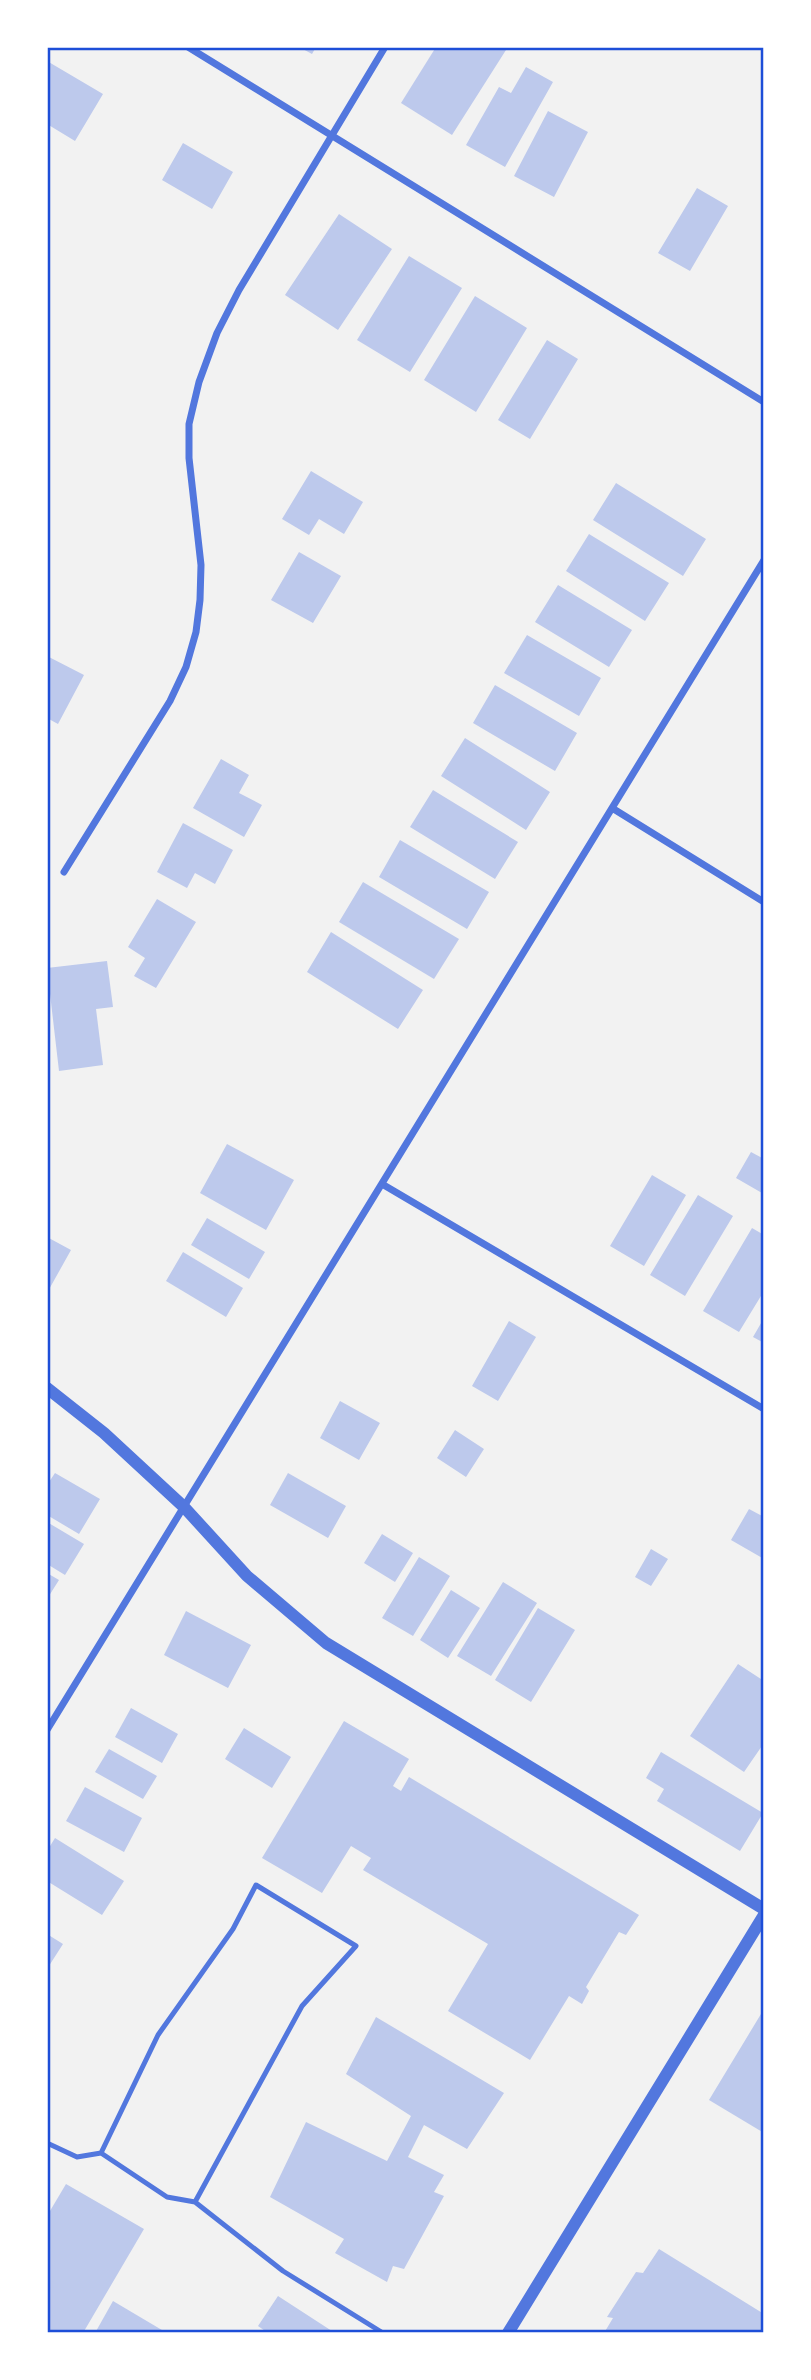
<svg xmlns="http://www.w3.org/2000/svg" width="811" height="2380" font-family="'Space Grotesk',sans-serif">
  <style>
    .building { fill: #bdc9ec }
    .lines { fill: none; stroke-linecap: round; stroke-linejoin: round }
    .service { stroke: #5277de; stroke-width: 5 }
    .minor { stroke: #5277de; stroke-width: 7 }
    .tertiary { stroke: #5277de; stroke-width: 12 }
    .neatline { fill: none; stroke: #1d4ed8; stroke-width: 2.5 }
  </style>
  <rect width="100%" height="100%" fill="#f2f2f2"/>
  <path class="building" d="M299 47H316L312 54Z
    M436 47H501L506 50 452 135 401 103Z
    M47 61 103 94 75 141 47 124Z
    M526 67 553 82 505 167 466 145 499 87 511 93Z
    M548 111 588 132 554 197 514 176Z
    M183 143 233 172 212 209 162 180Z
    M697 188 728 206 690 271 658 253Z
    M339 214 392 249 338 330 285 295Z
    M409 256 462 288 410 372 357 340Z
    M475 296 527 328 476 412 424 380Z
    M547 340 578 359 530 439 498 420Z
    M311 471 363 502 344 534 319 519 309 535 282 519Z
    M616 483 706 539 683 576 593 520Z
    M589 534 669 583 645 621 566 571Z
    M299 552 341 576 313 623 271 600Z
    M558 585 632 630 609 667 535 622Z
    M527 635 601 678 579 716 504 673Z
    M47 656 84 675 58 724 47 718Z
    M495 685 577 733 555 771 473 723Z
    M465 738 550 792 526 830 441 776Z
    M221 759 249 775 239 793 262 805 244 837 193 808Z
    M433 790 518 842 495 879 410 827Z
    M183 823 233 850 215 884 195 873 187 888 157 872Z
    M400 840 489 892 467 929 379 877Z
    M363 882 459 939 434 979 339 922Z
    M157 899 196 922 156 988 134 976 145 958 128 947Z
    M331 932 423 990 398 1029 307 972Z
    M107 961 113 1007 96 1009 103 1065 59 1071 47 968Z
    M227 1144 294 1180 266 1230 200 1193Z
    M751 1152 764 1159V1189L762 1193 736 1178Z
    M652 1175 686 1195 644 1266 610 1246Z
    M698 1195 733 1216 685 1296 650 1275Z
    M207 1218 265 1252 249 1279 191 1245Z
    M752 1228 764 1235V1291L739 1332 703 1311Z
    M47 1237 71 1250 47 1293Z
    M183 1252 243 1288 226 1317 166 1281Z
    M764 1318V1343L753 1337Z
    M509 1321 536 1337 498 1401 472 1386Z
    M340 1401 380 1423 359 1460 320 1438Z
    M455 1430 484 1449 466 1477 437 1458Z
    M55 1473 100 1499 79 1534 47 1515V1485Z
    M288 1473 346 1506 328 1538 270 1505Z
    M749 1509 764 1517V1559L731 1540Z
    M47 1522 84 1544 65 1575 47 1564Z
    M382 1534 413 1553 395 1582 364 1563Z
    M651 1549 668 1559 651 1586 635 1577Z
    M419 1557 450 1576 413 1636 382 1618Z
    M47 1573 59 1580 47 1599Z
    M503 1582 537 1603 491 1676 457 1656Z
    M451 1590 480 1608 448 1658 420 1640Z
    M538 1608 575 1630 531 1702 495 1680Z
    M186 1611 251 1645 228 1688 164 1655Z
    M738 1664 764 1681V1743L744 1772 690 1736Z
    M131 1708 178 1734 162 1763 115 1737Z
    M344 1721 409 1759 393 1786 401 1791 409 1777 639 1915 626 1935 619 1932 586 1987 589 1991 582 2004 569 1996 530 2060 448 2011 488 1944 363 1870 371 1858 351 1846 322 1893 262 1858Z
    M244 1728 291 1757 272 1788 225 1759Z
    M109 1749 157 1776 143 1799 95 1772Z
    M661 1752 763 1813 740 1851 657 1801 664 1789 646 1778Z
    M85 1787 142 1818 124 1852 66 1821Z
    M55 1838 124 1881 102 1915 47 1881V1851Z
    M47 1934 63 1944 47 1969Z
    M764 2009V2133L709 2100Z
    M376 2017 504 2093 467 2149 424 2125 408 2157 444 2175 434 2192 444 2196 404 2269 393 2266 387 2282 335 2253 344 2239 270 2197 306 2122 387 2161 411 2116 346 2074Z
    M66 2184 144 2229 83 2333H47V2216Z
    M659 2249 764 2314V2333H604L613 2318 607 2317 636 2272 643 2273Z
    M278 2296 335 2333H268L258 2326Z
    M113 2301 167 2333H95Z"/>
  <g class="lines">
    <path class="service" d="M47 2143 77 2157 101 2153 167 2197 195 2202 283 2271 383 2333
      M101 2153 158 2035 233 1929 256 1885 356 1946 302 2006 195 2202"/>
    <path class="minor" d="M188 47 764 402
      M612 808 764 902
      M64 872 170 701 186 667 196 632 200 600 201 565 189 458V424L199 382 217 333 239 290 385 47
      M382 1184 764 1409
      M47 1730 764 560"/>
    <path class="tertiary" d="M47 1388 104 1433 184 1507 247 1576 326 1643 764 1909
      M508 2333 764 1915"/>
  </g>
  <rect width="811" height="2380" fill="none" stroke="#ffffff" stroke-width="98"/>
  <rect x="49" y="49" width="713" height="2282" class="neatline"/>
</svg>
